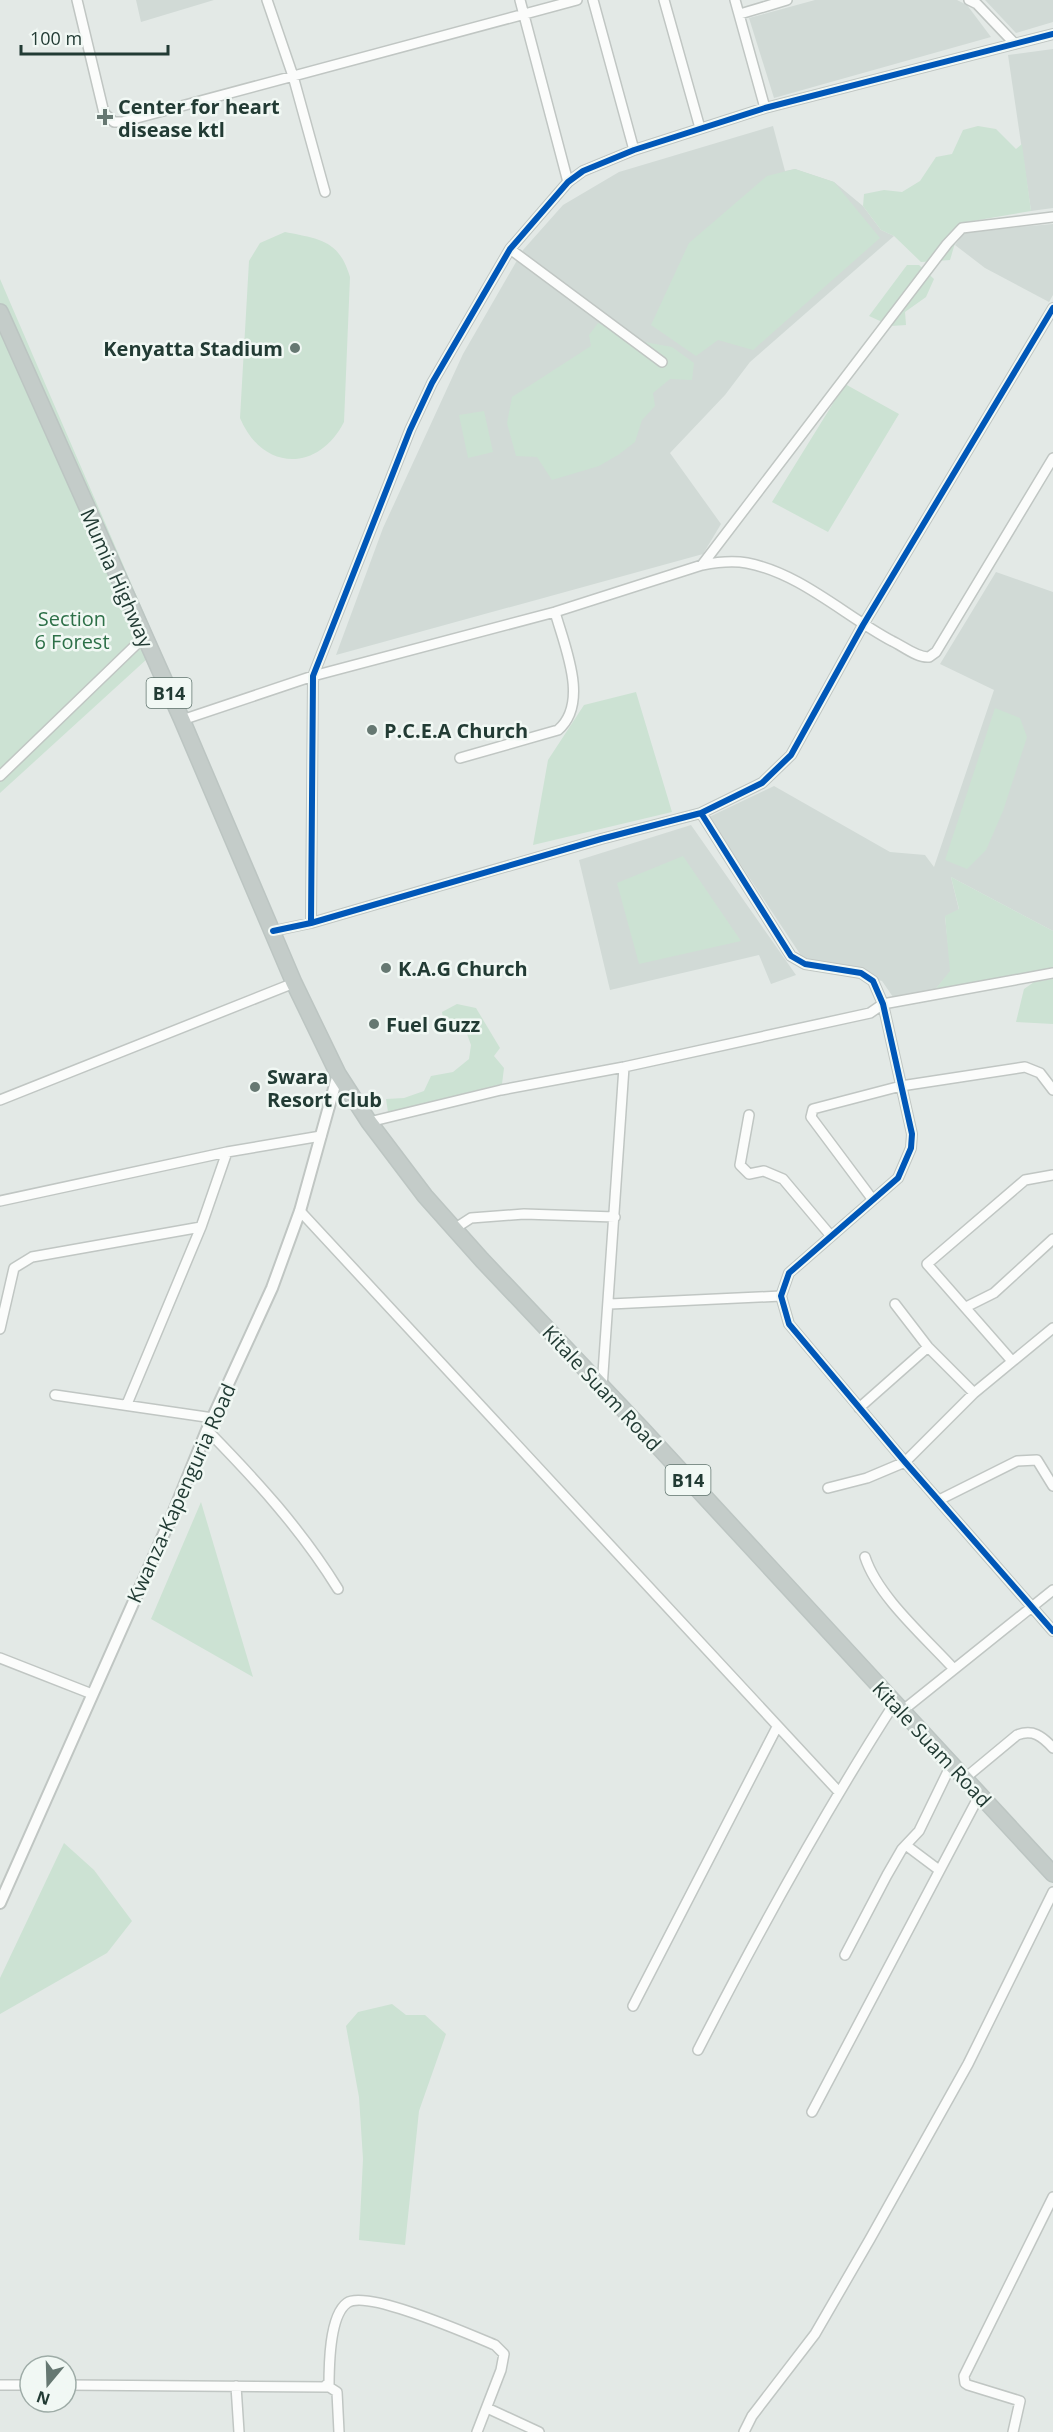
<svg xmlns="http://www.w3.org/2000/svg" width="1053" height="2432" font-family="'Open Sans',sans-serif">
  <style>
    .built { fill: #d1dad6 }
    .green { fill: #cce2d3 }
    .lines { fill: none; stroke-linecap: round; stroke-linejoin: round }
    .minor-casing { stroke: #c0c6c3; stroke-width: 12 }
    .tertiary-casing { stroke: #c0c6c3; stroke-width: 14 }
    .trunk-casing { stroke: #bcc5c2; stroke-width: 18 }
    .minor { stroke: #fbfcfb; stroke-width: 9 }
    .tertiary { stroke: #fbfcfb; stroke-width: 10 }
    .trunk { stroke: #c4ccc9; stroke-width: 15 }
    .cycleway-casing { stroke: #f1f8f4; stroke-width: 10 }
    .cycleway { stroke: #0057b8; stroke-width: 6 }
    .poi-dot { fill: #667872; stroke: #f1f8f4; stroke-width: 2 }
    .labels { text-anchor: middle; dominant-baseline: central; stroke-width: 5; stroke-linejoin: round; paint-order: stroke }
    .shield { fill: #f1f8f4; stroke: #60746e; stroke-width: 1.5 }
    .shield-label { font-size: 18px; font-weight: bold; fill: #223b34 }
    .poi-label { font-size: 20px; font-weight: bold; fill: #223b34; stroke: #f1f8f4; text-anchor: start }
    .street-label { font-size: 20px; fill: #223b34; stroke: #f1f8f4 }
    .park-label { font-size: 20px; fill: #2d7048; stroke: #f1f8f4 }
  </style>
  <rect width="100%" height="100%" fill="#e3e9e6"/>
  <path class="built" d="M136 0H214L141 22Z
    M815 0H957L967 5 991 37 774 98 749 18Z
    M985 0H1053V22L1016 33Z
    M1053 49V208L1031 211 1008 55Z
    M773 126 785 171 795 169 834 182 863 206 881 230 894 236 750 362 725 395 670 453 721 524 703 554 336 655 383 528 463 354 523 250 563 205 619 172Z
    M1053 224V295L1049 302 985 268 955 245 965 232Z
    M996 572 1053 592V931L951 877 959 910 945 917 951 971 934 991 893 997 882 981 802 957 709 817 774 786 890 852 925 855 934 867 994 690 940 664Z
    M691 825 796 975 771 984 759 955 610 990 579 860Z"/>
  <path class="green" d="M978 126 996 129 1016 149 1022 144 1031 211 961 223 950 260 921 262 894 236 881 230 863 206 864 194 884 190 902 192 920 181 936 157 952 154 963 130Z
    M795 169 834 182 880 238 753 350 718 340 696 356 651 325 689 243 767 176Z
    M285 232C320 239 339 240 350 277L344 422C318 473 262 471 240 418L249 261 260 243Z
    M907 265H919L934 279 926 297 905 312 906 325 891 326 869 316Z
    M0 279 159 648 0 793Z
    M598 323 639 341 672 347 694 363 692 380 670 379 653 393 655 406 642 420 635 442 618 455 599 466 552 480 537 457 516 456 507 423 512 397 591 346 589 335Z
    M845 384 899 414 828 532 772 502Z
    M484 411 493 452 468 458 459 415Z
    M636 692 672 812 533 845 548 760 584 705Z
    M995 708 1020 718 1027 737 1003 811 986 850 967 869 945 860Z
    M683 856 741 941 639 964 617 883Z
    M951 877 1053 931V968L934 991 950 971 945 916 959 909Z
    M1053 979V1024L1016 1022 1024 989 1034 982Z
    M457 1004 476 1008 500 1048 494 1056 504 1068 502 1084 388 1112 386 1099 404 1098 424 1091 431 1076 453 1072 469 1059 471 1045 467 1034 445 1030 442 1012Z
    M201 1502 253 1677 151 1619Z
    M64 1843 94 1870 132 1921 107 1953 0 2014V1978Z
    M392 2004 406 2015H425L446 2034 419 2111 405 2245 359 2240 363 2159 359 2097 346 2026 358 2012Z"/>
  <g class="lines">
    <g class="minor-casing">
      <path id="minor" d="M77 0 104 113 114 122H122L577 0
        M267 0 293 76 325 192
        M520 0 568 182
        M593 0 634 150
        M664 0 700 128
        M735 0 765 108
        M969 0 977 4 1015 44
        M740 14 787 0
        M510 249 662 362
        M702 565 947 244 962 228 1053 217
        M182 720 313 676 555 612 702 565C717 562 732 560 747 563 800 573 845 616 892 641 903 646 917 658 929 657L936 652 1053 458
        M460 758 558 730C590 703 564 645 555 612
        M0 776 144 637
        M701 813 791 956 805 964 861 973 873 981 883 1004 912 1134 911 1148 898 1178 789 1273 781 1296 789 1324 905 1462 1053 1631
        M311 923 313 676 410 430 432 383 510 249 568 182 583 171 634 150 765 108 1053 34
        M273 931 311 923 601 839 701 813 762 783 791 755 863 625 1053 308
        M0 1100 294 983
        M749 1115 740 1165 749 1174 764 1171 783 1179 831 1236
        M369 1122 501 1090 624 1067 870 1013 883 1004 1053 973
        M873 1200 811 1117 813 1109 901 1086 1025 1067 1040 1073 1053 1090
        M0 1201 227 1152 321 1136
        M300 1211 838 1791
        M454 1229 471 1218 524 1214 615 1217
        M610 1304 781 1296
        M895 1304 928 1347 974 1393
        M966 1307 994 1293 1053 1239
        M0 1329 14 1268 32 1257 201 1227
        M1012 1361 927 1264 1025 1180 1053 1175
        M602 1388 624 1067
        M55 1395 213 1418
        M127 1404 201 1227 227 1152
        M859 1408 928 1347
        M207 1430C256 1480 301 1529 338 1589
        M828 1488 867 1478 905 1462 974 1393 1053 1328
        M939 1500 1017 1461 1037 1460 1053 1486
        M865 1557C878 1597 926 1638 954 1669
        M0 1658 92 1694
        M902 1711 1053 1590
        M964 1779 1017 1735C1033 1729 1042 1736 1053 1748
        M907 1846 939 1870
        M845 1955 887 1875 902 1849 919 1831 951 1765
        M633 2006 777 1727
        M698 2050C759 1931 822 1816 894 1704
        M812 2112 979 1796
        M0 2385H30
        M66 2385 329 2387 326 2385 337 2392 339 2432
        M236 2386 239 2432
        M329 2387C329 2367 329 2316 347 2303 366 2289 471 2335 495 2345L504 2354 501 2370 477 2432
        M487 2408 539 2432
        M744 2432 752 2416 815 2334 870 2239 968 2064 1053 1892
        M1013 2432 1020 2401 968 2385 965 2383 964 2376 1053 2197"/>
    </g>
    <g class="tertiary-casing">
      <path id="tertiary" d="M0 1903 174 1511 207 1430 272 1288 300 1211 338 1074"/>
    </g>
    <g class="trunk-casing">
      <path id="trunk" d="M0 312 182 720 294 983 338 1074 369 1122 425 1196 482 1260 642 1429 1053 1874"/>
    </g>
    <use href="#minor" class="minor"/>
    <use href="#tertiary" class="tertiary"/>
    <use href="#trunk" class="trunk"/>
    <g class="cycleway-casing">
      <path id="cycleway" d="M701 813 791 956 805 964 861 973 873 981 883 1004 912 1134 911 1148 898 1178 789 1273 781 1296 789 1324 905 1462 1053 1631
        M311 923 313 676 410 430 432 383 510 249 568 182 583 171 634 150 765 108 1053 34
        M273 931 311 923 601 839 701 813 762 783 791 755 863 625 1053 308"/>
    </g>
    <use href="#cycleway" class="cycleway"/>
  </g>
  <g class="poi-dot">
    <path d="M102 108h6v6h6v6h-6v6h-6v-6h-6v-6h6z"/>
    <circle cx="295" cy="348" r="6"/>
    <circle cx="372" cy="730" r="6"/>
    <circle cx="386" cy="968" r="6"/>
    <circle cx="374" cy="1024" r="6"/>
    <circle cx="255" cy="1087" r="6"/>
  </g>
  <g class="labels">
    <g class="shield">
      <rect x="146.5" y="678" width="45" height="30" rx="4.5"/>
      <rect x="665.5" y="1465" width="45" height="30" rx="4.5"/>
    </g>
    <g class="shield-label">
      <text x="169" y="693">B14</text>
      <text x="688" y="1480">B14</text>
    </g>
    <g class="poi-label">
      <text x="118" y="106">Center for heart<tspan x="118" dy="23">disease ktl</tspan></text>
      <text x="283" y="348" text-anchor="end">Kenyatta Stadium</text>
      <text x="384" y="730">P.C.E.A Church</text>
      <text x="398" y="968">K.A.G Church</text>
      <text x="386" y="1024">Fuel Guzz</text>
      <text x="267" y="1076">Swara<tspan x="267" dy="23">Resort Club</tspan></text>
    </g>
    <g class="street-label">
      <text transform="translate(117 578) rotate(66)">Mumia Highway</text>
      <text transform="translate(602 1388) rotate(47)">Kitale Suam Road</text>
      <text transform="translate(181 1493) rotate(-66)">Kwanza-Kapenguria Road</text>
      <text transform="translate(932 1744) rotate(47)">Kitale Suam Road</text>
    </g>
    <g class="park-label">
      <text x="72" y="618">Section<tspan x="72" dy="23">6 Forest</tspan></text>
    </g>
  </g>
  <g transform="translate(48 2384) rotate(199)"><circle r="28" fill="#f1f8f4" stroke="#9eaca7" stroke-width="1.5"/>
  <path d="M0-4.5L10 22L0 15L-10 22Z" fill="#667872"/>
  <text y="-9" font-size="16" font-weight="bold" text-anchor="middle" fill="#223b34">N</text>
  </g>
  <path d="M21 45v9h147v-9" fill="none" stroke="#223b34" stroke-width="3"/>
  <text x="30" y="45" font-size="18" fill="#223b34" stroke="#f1f8f4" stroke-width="4.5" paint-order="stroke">100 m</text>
</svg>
